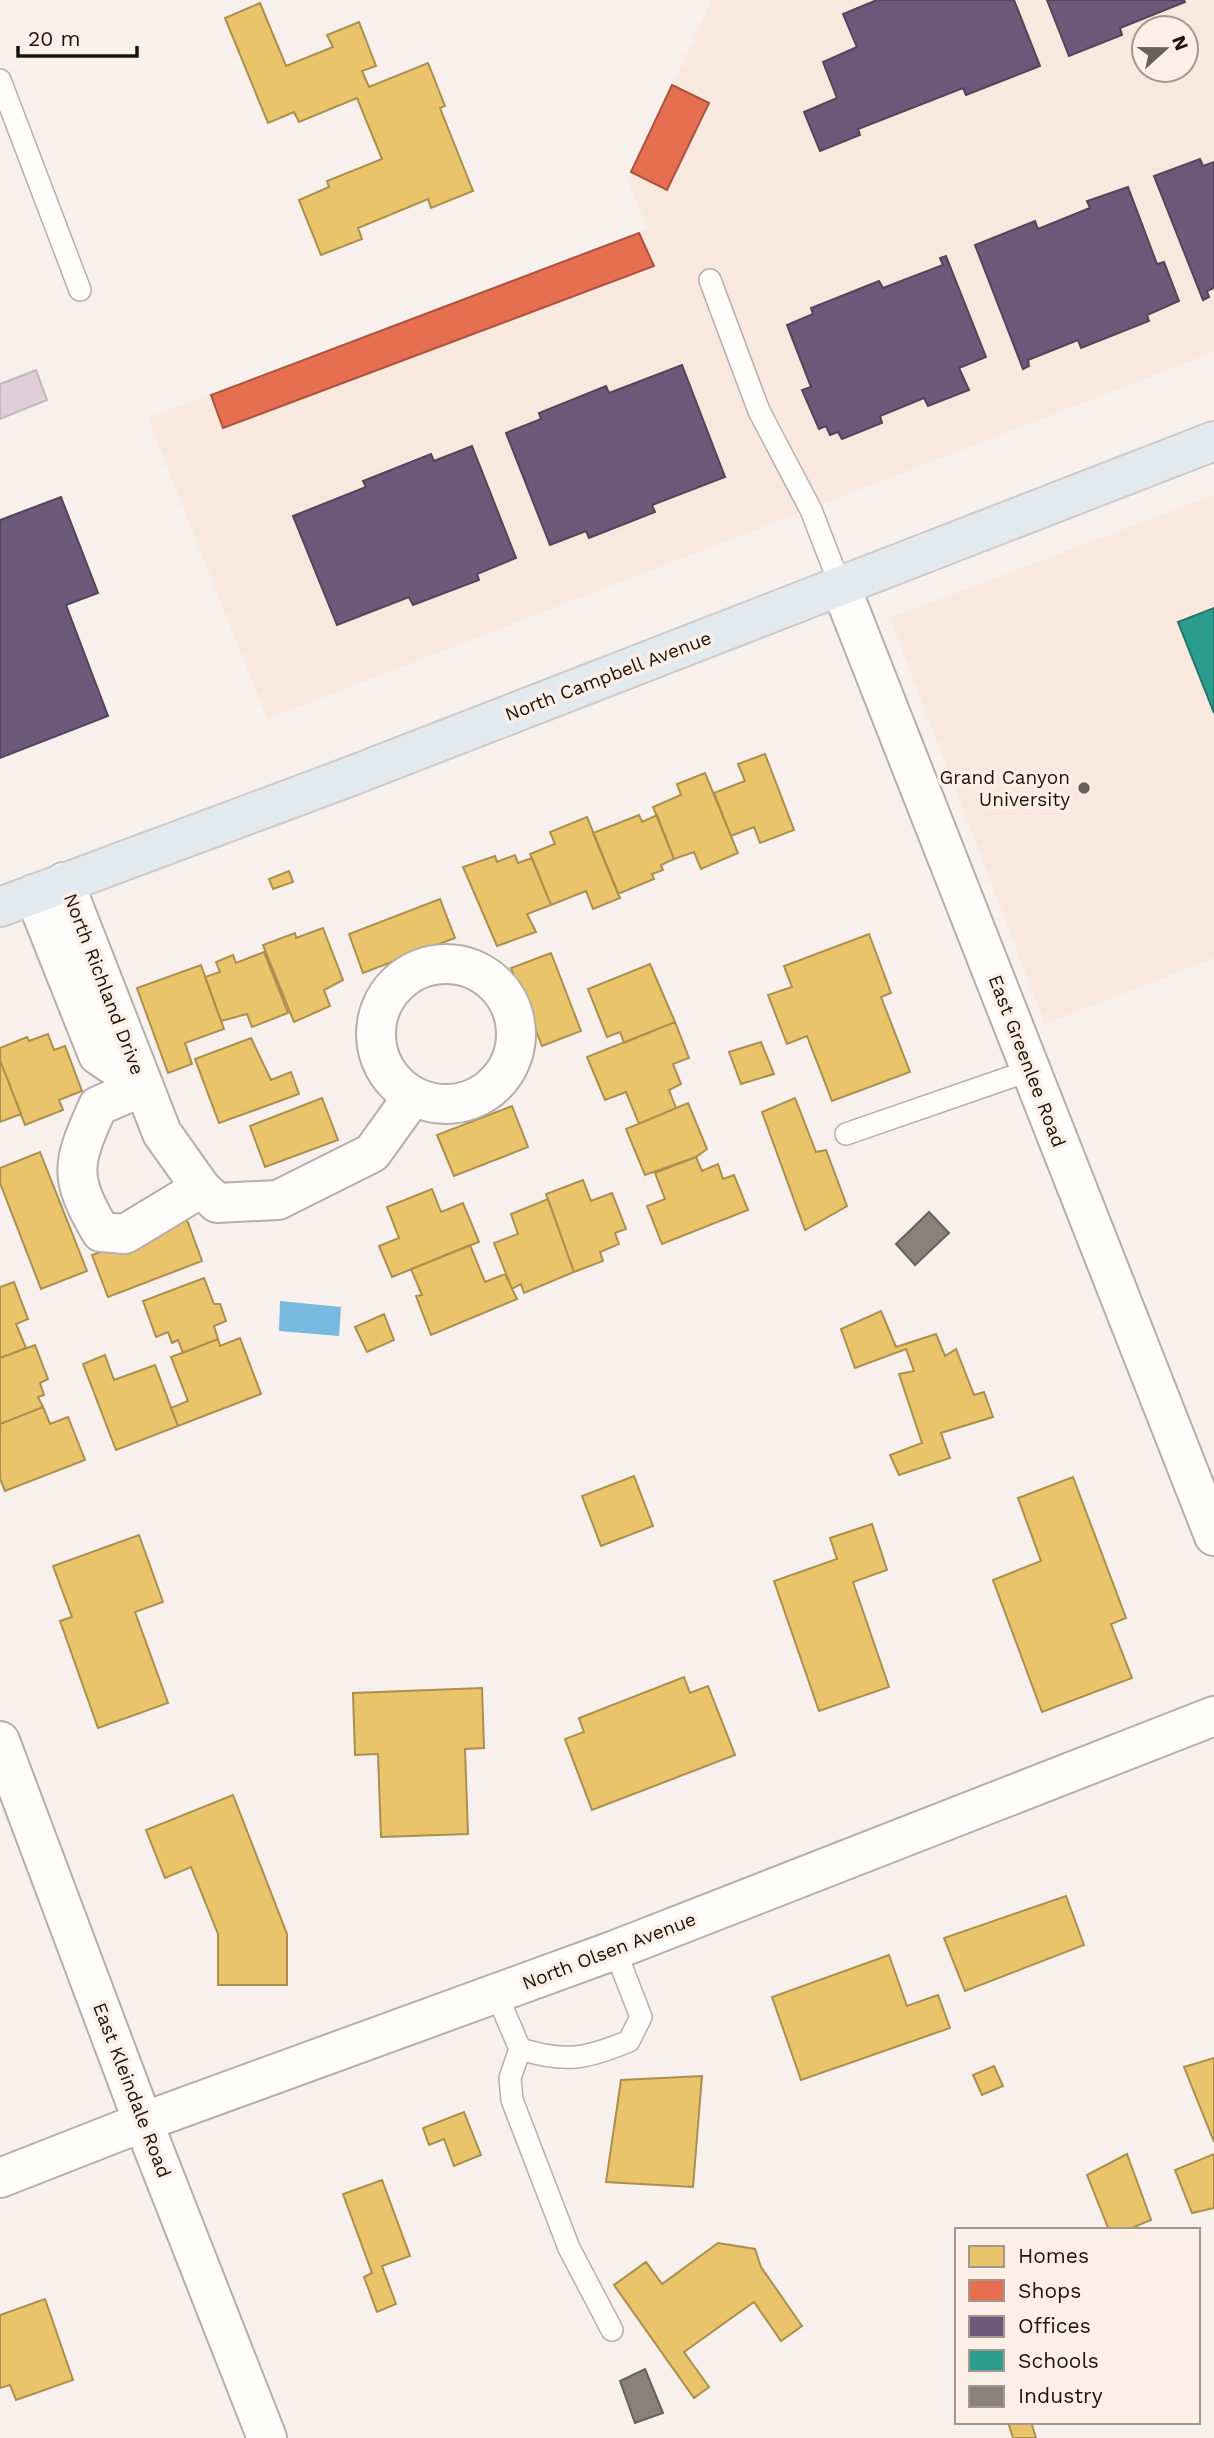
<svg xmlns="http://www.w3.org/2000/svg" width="1214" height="2438" font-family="'Work Sans',sans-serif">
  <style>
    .built { fill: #f8e8de; fill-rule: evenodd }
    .water { fill: #79b9e0 }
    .homes { fill: #e9c46a; stroke: #ac8f4e; stroke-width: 2 }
    .shops { fill: #e76f51; stroke: #ab533c; stroke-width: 2 }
    .offices { fill: #6d597a; stroke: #554459; stroke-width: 2 }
    .schools { fill: #2a9d8f; stroke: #267468; stroke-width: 2 }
    .industry { fill: #8a817c; stroke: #6a605a; stroke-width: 2 }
    .building { fill: #e0ced8; stroke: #c1b8ba; stroke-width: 2 }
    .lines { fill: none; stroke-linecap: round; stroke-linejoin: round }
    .lane-casing { stroke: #b7aea8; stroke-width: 24 }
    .street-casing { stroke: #b7aea8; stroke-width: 42 }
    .primary-casing { stroke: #cfcac7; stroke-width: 42 }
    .lane { stroke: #fefdfc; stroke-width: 21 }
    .street { stroke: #fefdfc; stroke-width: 38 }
    .primary { stroke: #e3eaef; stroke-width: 38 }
    .poi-dot { fill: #6a605a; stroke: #fcefe7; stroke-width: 2.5 }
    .labels { text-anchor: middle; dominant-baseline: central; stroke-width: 7; stroke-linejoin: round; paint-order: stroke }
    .street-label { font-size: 19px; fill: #1e130c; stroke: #fcefe7 }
    .poi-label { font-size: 19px; fill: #1e130c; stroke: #fcefe7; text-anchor: end }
  </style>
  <rect width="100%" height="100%" fill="#f7f0ec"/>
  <path class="built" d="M712 0H1214V352L267 719 148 418 648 229 628 181ZM1144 28H1186V70H1144Z
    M1214 495V958L1045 1024 890 618Z"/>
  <path class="water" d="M280 1301 341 1307 339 1336 279 1331Z"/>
  <path class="homes" d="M260 3 286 66 333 47 327 35 359 22 376 66 362 71 369 87 428 63 445 106 440 108 473 191 431 208 428 199 358 228 362 239 321 255 299 200 329 187 327 181 382 159 357 98 299 122 294 112 268 123 225 18Z
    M765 754 794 830 760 843 754 827 731 836 714 793 745 781 738 764Z
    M705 773 738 853 701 869 694 852 674 859 653 807 681 795 677 784Z
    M639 815 642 822 657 815 674 859 661 865 663 870 652 874 654 879 618 894 593 833Z
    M587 817 620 898 593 909 586 891 551 905 530 854 555 844 550 832Z
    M515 855 518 863 532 858 551 905 527 914 536 932 497 946 463 867 495 856 497 862Z
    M289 871 293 882 273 889 269 879Z
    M440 899 455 938 363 973 349 934Z
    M323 928 343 980 324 990 330 1006 294 1022 263 945 295 933 296 938Z
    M869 934 891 993 881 997 910 1072 832 1101 807 1036 787 1044 768 995 792 987 784 966Z
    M264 952 288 1013 252 1027 247 1014 221 1021 205 977 220 972 216 962 233 955 236 963Z
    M551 953 581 1031 542 1046 511 968Z
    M650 964 675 1022 624 1043 620 1032 607 1037 588 989Z
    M201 965 224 1029 185 1043 192 1064 168 1073 137 988Z
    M675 1022 689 1058 673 1064 681 1084 669 1090 676 1108 639 1124 626 1092 605 1100 587 1057Z
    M48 1034 54 1050 65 1046 82 1091 59 1100 63 1110 25 1125 0 1060V1048L27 1037 29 1041Z
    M251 1038 271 1080 291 1072 299 1094 219 1123 195 1059Z
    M761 1042 774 1074 741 1084 729 1052Z
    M0 1060 21 1114 0 1122Z
    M322 1098 338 1140 265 1167 250 1126Z
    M795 1098 816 1152 826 1150 847 1206 805 1230 762 1112Z
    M688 1103 707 1149 696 1157 645 1175 626 1129Z
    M512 1106 528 1147 454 1176 437 1135Z
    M40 1152 87 1271 41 1289 0 1183V1168Z
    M696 1157 702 1171 718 1164 723 1179 734 1175 748 1210 662 1244 647 1206 665 1199 655 1173Z
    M583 1180 591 1201 612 1193 626 1229 615 1233 619 1244 600 1252 603 1261 574 1272 546 1194Z
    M432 1189 441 1212 463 1203 479 1242 392 1277 379 1246 399 1238 387 1207Z
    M548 1199 574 1272 524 1293 521 1284 512 1289 494 1243 518 1234 511 1214Z
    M187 1220 202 1261 108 1297 92 1255Z
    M470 1245 485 1282 505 1274 517 1299 431 1335 416 1296 422 1295 411 1269Z
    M204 1278 214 1304H220L226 1321 214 1326 218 1339 183 1353 178 1340 172 1343 168 1332 156 1337 143 1301Z
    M14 1282 28 1319 16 1324 26 1348 0 1358V1287Z
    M881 1311 896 1347 936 1334 945 1356 956 1349 974 1395 984 1392 993 1417 941 1433 950 1458 899 1475 890 1455 922 1443 899 1374 914 1371 906 1349 855 1368 841 1329Z
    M384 1314 394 1340 367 1352 355 1327Z
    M240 1338 261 1394 178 1426 171 1408 188 1401 171 1357 218 1339 220 1346Z
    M35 1345 48 1379 40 1383 44 1395 38 1397 43 1407 0 1424V1358Z
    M105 1355 114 1380 155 1365 178 1426 116 1450 83 1364Z
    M43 1407 50 1424 68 1417 85 1460 5 1491 0 1479V1424Z
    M634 1476 653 1526 601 1546 582 1496Z
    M1073 1477 1126 1618 1111 1624 1132 1678 1042 1712 993 1580 1041 1561 1018 1498Z
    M872 1524 887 1570 853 1582 889 1687 819 1711 774 1581 837 1559 830 1538Z
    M139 1535 163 1602 135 1612 168 1703 98 1728 60 1621 72 1617 53 1566Z
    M684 1677 690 1693 708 1686 735 1755 592 1810 565 1739 584 1732 579 1718Z
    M482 1688 484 1748 465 1749 468 1834 381 1837 378 1754 355 1755 353 1693Z
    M233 1795 287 1934V1985H218V1934L191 1867 165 1878 146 1830Z
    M1066 1896 1084 1945 965 1991 944 1938Z
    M889 1955 907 2006 938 1995 950 2028 801 2080 772 1997Z
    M1214 2058V2142L1184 2067Z
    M994 2066 1003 2086 982 2095 973 2075Z
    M702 2076 693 2187 606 2182 621 2080Z
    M464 2112 481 2155 454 2166 444 2139 429 2145 423 2128Z
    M1127 2154 1151 2220 1127 2230H1109L1087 2175Z
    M1214 2154V2208L1192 2213 1175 2170Z
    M382 2180 410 2256 382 2266 396 2304 377 2312 364 2277 372 2273 343 2194Z
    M718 2243 755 2249 761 2267 802 2326 781 2341 754 2302 684 2352 709 2387 694 2398 614 2285 646 2262 662 2284Z
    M45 2299 73 2380 16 2400 10 2385 0 2388V2315Z
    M1008 2422H1031L1036 2438H1013Z"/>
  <path class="shops" d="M672 85 709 103 667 190 631 172Z
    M639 233 654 266 223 428 211 395Z"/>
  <path class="offices" d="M877 0H1014L1040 66 966 95 963 88 858 129 860 135 820 151 804 112 837 98 823 62 857 47 843 14Z
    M1047 0H1184L1185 2 1120 28 1122 35 1069 56Z
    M1200 159 1203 166 1214 162V288L1207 291 1209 297 1203 300 1154 176Z
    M1128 187 1157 264 1164 262 1179 301 1147 315 1149 321 1081 348 1078 340 1028 360 1029 366 1023 369 975 245 1035 221 1038 229 1090 208 1087 201Z
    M946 256 986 357 959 368 969 390 928 406 924 398 880 416 882 423 842 439 838 432 830 435 826 426 819 429 802 390 811 387 787 325 813 314 811 308 879 281 883 288 943 265 940 258Z
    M682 365 725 477 652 505 655 512 589 538 586 531 550 545 506 433 541 419 539 413 606 386 609 393Z
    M472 446 516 558 477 574 479 580 413 605 409 597 337 625 293 516 366 487 363 481 431 454 434 461Z
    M61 497 98 593 66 605 108 716 0 758V520Z"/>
  <path class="schools" d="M1214 608V713L1178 622Z"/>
  <path class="industry" d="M929 1212 949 1233 915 1265 896 1244Z
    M645 2369 663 2413 635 2423 620 2381Z"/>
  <path class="building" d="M36 370 47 400 0 419V384Z"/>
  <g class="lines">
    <g class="lane-casing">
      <path id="lane" d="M0 80 80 290
        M710 280 759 411 811 510 840 585
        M846 1134 1031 1070
        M496 1993 520 2049 510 2078 512 2100 569 2248 612 2330
        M520 2049C566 2063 586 2059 629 2041L641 2017 615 1950"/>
    </g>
    <g class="street-casing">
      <path id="street" d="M840 585 1214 1536
        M64 882 162 1133 201 1188 217 1203 278 1200 372 1153 413 1096
        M34 894 98 1055 144 1086
        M376 1034a70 70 0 1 1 140 0a70 70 0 1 1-140 0Z
        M144 1086 98 1106C72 1164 68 1176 101 1232L125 1234 201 1188
        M0 1741 143 2122 267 2438
        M0 2178 143 2122 615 1950 1214 1716"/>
    </g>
    <g class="primary-casing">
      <path id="primary" d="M0 907 346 778 1214 441"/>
    </g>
    <use href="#lane" class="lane"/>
    <use href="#street" class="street"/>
    <use href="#primary" class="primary"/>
  </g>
  <circle class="poi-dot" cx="1084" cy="788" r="7"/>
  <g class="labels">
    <g class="street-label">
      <text transform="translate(608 676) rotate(-21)">North Campbell Avenue</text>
      <text transform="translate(104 984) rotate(69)">North Richland Drive</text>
      <text transform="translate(1027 1061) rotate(69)">East Greenlee Road</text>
      <text transform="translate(609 1951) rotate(-21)">North Olsen Avenue</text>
      <text transform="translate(132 2090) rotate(69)">East Kleindale Road</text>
    </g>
    <g class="poi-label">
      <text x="1070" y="777">Grand Canyon<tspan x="1070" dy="22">University</tspan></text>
    </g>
  </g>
  <rect x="955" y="2228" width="245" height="196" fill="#fcefe7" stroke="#a3978f" stroke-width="2"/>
  <rect x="969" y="2246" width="35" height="21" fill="#e9c46a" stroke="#a3978f" stroke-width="2"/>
  <text x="1018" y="2263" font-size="21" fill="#1e130c">Homes</text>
  <rect x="969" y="2280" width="35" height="21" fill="#e76f51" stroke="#a3978f" stroke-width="2"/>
  <text x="1018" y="2298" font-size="21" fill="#1e130c">Shops</text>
  <rect x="969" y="2316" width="35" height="21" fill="#6d597a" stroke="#a3978f" stroke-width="2"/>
  <text x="1018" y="2333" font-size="21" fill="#1e130c">Offices</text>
  <rect x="969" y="2350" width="35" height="21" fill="#2a9d8f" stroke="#a3978f" stroke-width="2"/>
  <text x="1018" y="2368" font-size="21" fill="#1e130c">Schools</text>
  <rect x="969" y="2386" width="35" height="21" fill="#8a817c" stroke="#a3978f" stroke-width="2"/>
  <text x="1018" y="2403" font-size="21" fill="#1e130c">Industry</text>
  <g transform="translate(1165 49) rotate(69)"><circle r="33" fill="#fcefe7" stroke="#a3978f" stroke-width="2"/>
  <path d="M0-5L12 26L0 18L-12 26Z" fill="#6a605a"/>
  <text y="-10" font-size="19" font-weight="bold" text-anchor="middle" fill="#1e130c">N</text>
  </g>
  <path d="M18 46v10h119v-10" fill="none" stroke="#1e130c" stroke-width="3.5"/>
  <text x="28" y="46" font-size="21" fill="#1e130c" stroke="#fcefe7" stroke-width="5" paint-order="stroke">20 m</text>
</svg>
